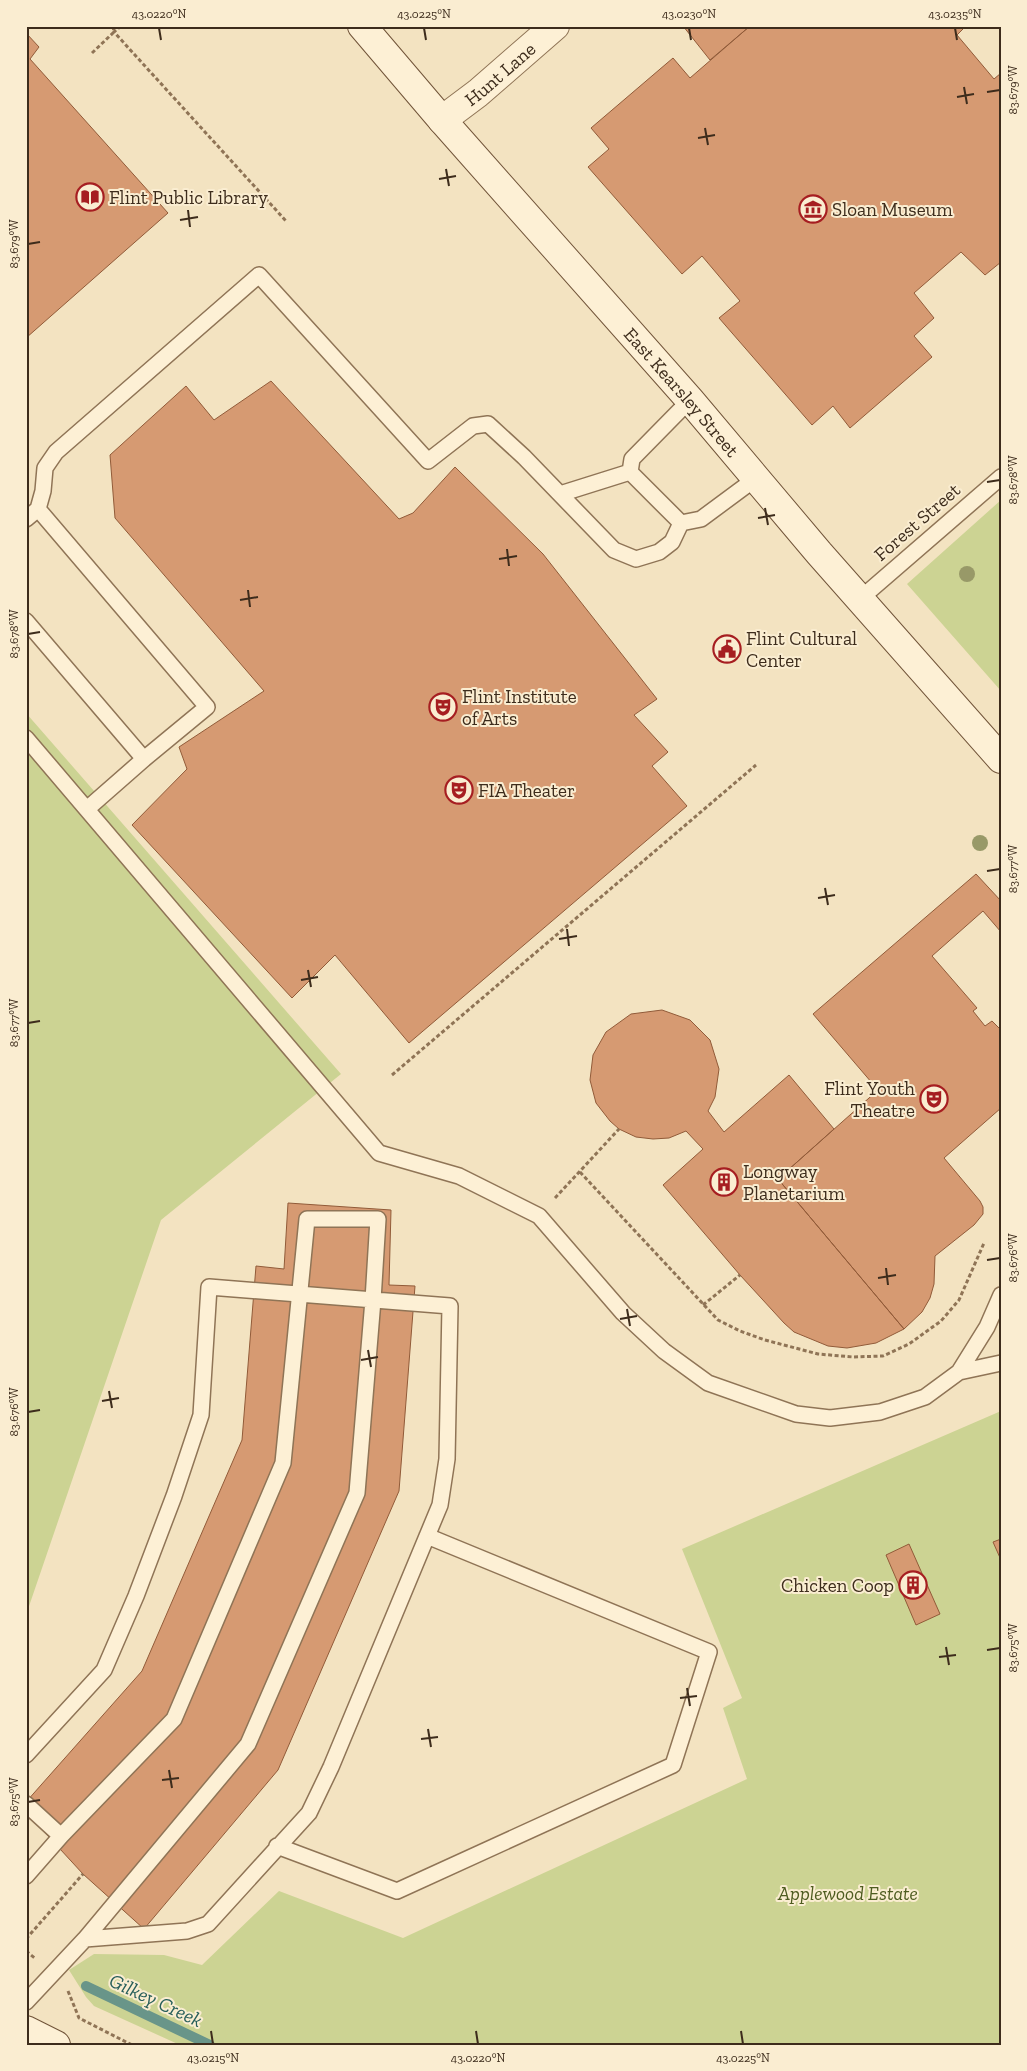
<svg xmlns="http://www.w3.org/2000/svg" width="1027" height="2071" font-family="'Zilla Slab',serif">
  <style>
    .green { fill: #ccd393 }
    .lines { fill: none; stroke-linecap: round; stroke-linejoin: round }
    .stream { stroke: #699589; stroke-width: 10 }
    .building { fill: #d69a72; stroke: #915b39 }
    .lane-casing { stroke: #8f7456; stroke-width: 18 }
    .street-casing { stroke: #8f7456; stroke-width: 30 }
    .secondary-casing { stroke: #715439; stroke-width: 30 }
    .path { stroke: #8f7456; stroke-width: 3; stroke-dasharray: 4 2.5; stroke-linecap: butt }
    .lane { stroke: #fdf0d5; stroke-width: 15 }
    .street { stroke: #fdf0d5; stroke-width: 28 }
    .secondary { stroke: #fdf0d5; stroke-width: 28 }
    .tree { fill: #989968 }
    .ticks { fill: none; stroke: #3d2c1c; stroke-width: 2 }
    .labels { text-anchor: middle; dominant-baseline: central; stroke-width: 4; stroke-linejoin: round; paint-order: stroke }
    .street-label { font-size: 19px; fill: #3d2c1c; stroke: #faedd1 }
    .poi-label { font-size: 19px; fill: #3d2c1c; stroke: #faedd1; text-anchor: start }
    .park-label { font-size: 19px; font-style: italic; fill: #4e5c20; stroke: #faedd1 }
    .water-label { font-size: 20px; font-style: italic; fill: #295f5b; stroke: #faedd1 }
    .neatline { fill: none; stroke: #3d2c1c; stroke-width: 2 }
    .ticks-label { font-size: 12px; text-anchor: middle; fill: #3d2c1c }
  </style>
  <rect width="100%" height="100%" fill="#f3e3c1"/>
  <path class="green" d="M1001 500V691L907 584Z
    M26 713 341 1074 161 1220 26 1615Z
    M1001 1411V2045H180L94 2006 86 1997 69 1970 94 1954 164 1955 202 1965 279 1891 403 1938 747 1779 723 1708 742 1698 682 1549Z"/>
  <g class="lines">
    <path class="stream" d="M86 1986 210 2045"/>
  </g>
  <path class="building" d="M683 26H750L710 60Z
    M750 26H966L957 35 994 79 1001 73V262L985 275 961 252 914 293 934 318 914 336 932 357 850 428 833 406 812 425 719 318 740 301 702 256 682 274 588 167 609 149 591 128 673 58 690 78Z
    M26 33 39 47 30 59 168 213 26 338Z
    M271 381 399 519 413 513 455 467 543 554 657 699 634 715 668 752 652 766 687 806 409 1043 335 955 292 998 132 825 187 769 179 747 264 691 115 518 110 455 186 386 214 420Z
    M976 874 1001 901V932L983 911 932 956 977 1008 973 1011 985 1026 992 1021 1001 1030V1108L944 1158 980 1201 983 1207V1214L974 1225 935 1256 934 1284 930 1298 922 1312 904 1329 778 1179 878 1090 813 1014Z
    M662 1010 690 1020 710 1040 719 1069 715 1097 708 1111 724 1132 789 1075 834 1129 778 1179 904 1329 876 1343 847 1348 828 1346 794 1332 784 1323 740 1275 663 1185 703 1149 686 1131 669 1138 653 1139 636 1137 619 1129 610 1121 596 1103 590 1080 593 1055 606 1032 631 1014Z
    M288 1203 391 1210 389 1285 415 1286 399 1491 278 1770 144 1929 83 1874 26 1812V1802L142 1671 242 1440 256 1266 284 1269Z
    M1001 1539V1560L993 1542Z
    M909 1544 940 1614 916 1625 886 1555Z"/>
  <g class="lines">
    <g class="lane-casing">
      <path id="lane" d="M690 400 632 459 630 472 681 523 701 519 755 479
        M560 494 630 472
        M26 519 38 509 43 491 45 468 56 452 259 275 428 461 473 426 488 424 524 457 614 550 636 559 659 552 672 542 681 523
        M860 599 1001 477
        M26 621 144 759 207 707 38 509
        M26 738 379 1153 459 1176 539 1216 623 1313 664 1351 708 1383 796 1414 830 1418 880 1412 925 1397 959 1372 987 1327 1001 1295
        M87 809 144 759
        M959 1372 1001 1363
        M26 1755 104 1670 136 1596 174 1496 201 1415 209 1287 450 1306 447 1459 440 1505 331 1767 309 1813 208 1924 187 1931 85 1939 26 2002
        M26 1804 61 1836 26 1876
        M61 1836 174 1719 283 1463 307 1219H378L373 1300 357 1493 248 1744 85 1939
        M277 1846 397 1891 673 1765 709 1652 427 1536"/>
    </g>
    <g class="street-casing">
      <g id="street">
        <path id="s1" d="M442 120 478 93 555 26"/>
      </g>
    </g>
    <g class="secondary-casing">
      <g id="secondary">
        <path id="s2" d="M362 26 442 120 690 400 819 553 1001 759"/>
        <path d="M26 2030 56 2045"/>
      </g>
    </g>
    <path class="path" d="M121 26 114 32 286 221
      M92 53 114 32 113 26
      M392 1075 756 765
      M580 1172 718 1320 740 1331 765 1340 818 1354 853 1357 883 1356 909 1344 941 1321 959 1300 984 1243
      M555 1198 619 1129
      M703 1305 740 1275
      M26 1939 83 1874
      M26 1951 36 1959
      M68 1991 79 2018 132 2045"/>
    <use href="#lane" class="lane"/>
    <use href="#street" class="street"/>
    <use href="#secondary" class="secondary"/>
  </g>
  <g class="tree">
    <circle cx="967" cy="574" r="8"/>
    <circle cx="980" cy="843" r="8"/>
  </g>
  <path class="ticks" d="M159 28 161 40M424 28 426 40M689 28 691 40M955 28 957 40M964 87 967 104M987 92 1000 90M957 97 974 94M705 128 708 145M698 138 715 135M446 169 449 186M439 179 456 176M188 210 190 227M180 220 198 217M28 244 40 242M987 482 1000 480M765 508 768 525M758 518 775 515M507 549 509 566M499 559 517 556M248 590 250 607M240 600 258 597M28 634 40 632M987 871 1000 869M825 888 828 905M818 898 835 895M567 929 569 946M559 939 577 936M308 970 311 987M301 980 318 977M28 1023 40 1021M987 1260 1000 1258M886 1268 888 1285M878 1278 896 1275M627 1309 630 1326M620 1319 637 1316M368 1350 371 1367M361 1360 378 1357M109 1391 112 1408M102 1401 119 1398M28 1412 40 1410M946 1647 949 1665M987 1650 1000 1648M939 1657 956 1655M687 1688 690 1706M680 1698 697 1696M428 1729 431 1747M421 1739 438 1737M169 1770 172 1788M162 1780 179 1778M28 1802 40 1800M211 2031 213 2044M476 2031 478 2044M741 2031 743 2044"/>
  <defs>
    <g id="library-ring" transform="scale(1.4375)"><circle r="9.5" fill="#faedd1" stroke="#a61e21" stroke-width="1.5"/><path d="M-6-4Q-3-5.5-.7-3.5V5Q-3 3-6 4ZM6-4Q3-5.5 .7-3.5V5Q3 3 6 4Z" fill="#a61e21"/></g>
    <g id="museum-ring" transform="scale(1.4375)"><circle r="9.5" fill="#faedd1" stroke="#a61e21" stroke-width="1.5"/><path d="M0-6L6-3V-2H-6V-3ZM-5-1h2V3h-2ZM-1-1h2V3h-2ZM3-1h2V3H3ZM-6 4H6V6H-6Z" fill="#a61e21"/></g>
    <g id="civic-ring" transform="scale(1.4375)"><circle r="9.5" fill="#faedd1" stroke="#a61e21" stroke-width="1.5"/><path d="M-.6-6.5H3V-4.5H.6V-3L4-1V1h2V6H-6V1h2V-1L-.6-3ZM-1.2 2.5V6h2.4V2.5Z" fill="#a61e21"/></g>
    <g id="theatre-ring" transform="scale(1.4375)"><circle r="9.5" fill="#faedd1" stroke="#a61e21" stroke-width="1.5"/><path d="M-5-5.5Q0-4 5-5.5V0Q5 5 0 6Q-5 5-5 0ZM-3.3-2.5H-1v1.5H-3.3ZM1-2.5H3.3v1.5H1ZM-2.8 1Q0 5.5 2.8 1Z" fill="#a61e21"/></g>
    <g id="building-ring" transform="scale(1.4375)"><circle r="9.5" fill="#faedd1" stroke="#a61e21" stroke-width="1.5"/><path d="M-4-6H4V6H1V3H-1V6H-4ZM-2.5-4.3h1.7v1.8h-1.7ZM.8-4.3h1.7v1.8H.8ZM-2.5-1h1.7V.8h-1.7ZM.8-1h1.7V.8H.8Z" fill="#a61e21"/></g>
  </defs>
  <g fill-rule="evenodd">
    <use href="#library-ring" x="90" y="197"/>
    <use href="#museum-ring" x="813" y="209"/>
    <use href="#civic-ring" x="727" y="649"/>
    <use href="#theatre-ring" x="443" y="707"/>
    <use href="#theatre-ring" x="459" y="790"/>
    <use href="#theatre-ring" x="934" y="1099"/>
    <use href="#building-ring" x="724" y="1182"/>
    <use href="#building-ring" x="913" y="1585"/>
  </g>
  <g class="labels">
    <g class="street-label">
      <text stroke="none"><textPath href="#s1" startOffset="74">Hunt Lane</textPath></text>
      <text stroke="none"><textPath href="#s2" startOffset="486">East Kearsley Street</textPath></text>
      <text transform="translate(917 522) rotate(-41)">Forest Street</text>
    </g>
    <g class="poi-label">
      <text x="109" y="197">Flint Public Library</text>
      <text x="832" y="209">Sloan Museum</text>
      <text x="746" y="638">Flint Cultural<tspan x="746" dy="22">Center</tspan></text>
      <text x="462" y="696">Flint Institute<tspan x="462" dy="22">of Arts</tspan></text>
      <text x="478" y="790">FIA Theater</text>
      <text x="915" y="1088" text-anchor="end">Flint Youth<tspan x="915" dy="22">Theatre</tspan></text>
      <text x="743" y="1171">Longway<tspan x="743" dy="22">Planetarium</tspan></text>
      <text x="894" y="1585" text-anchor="end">Chicken Coop</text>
    </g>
    <g class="park-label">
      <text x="848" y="1893">Applewood Estate</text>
    </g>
    <g class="water-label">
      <text transform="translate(156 2000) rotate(25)">Gilkey Creek</text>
    </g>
  </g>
  <rect width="1027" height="2071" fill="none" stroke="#faedd1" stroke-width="55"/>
  <rect x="28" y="28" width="972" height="2016" class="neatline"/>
  <g class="ticks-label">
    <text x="159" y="18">43.0220°N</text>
    <text x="424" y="18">43.0225°N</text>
    <text x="689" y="18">43.0230°N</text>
    <text x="955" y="18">43.0235°N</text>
    <text transform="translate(1013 90) rotate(-90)" y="4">83.679°W</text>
    <text transform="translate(14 244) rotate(-90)" y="4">83.679°W</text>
    <text transform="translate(1013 480) rotate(-90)" y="4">83.678°W</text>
    <text transform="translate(14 634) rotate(-90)" y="4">83.678°W</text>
    <text transform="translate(1013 869) rotate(-90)" y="4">83.677°W</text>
    <text transform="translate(14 1023) rotate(-90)" y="4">83.677°W</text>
    <text transform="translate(1013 1258) rotate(-90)" y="4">83.676°W</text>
    <text transform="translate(14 1412) rotate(-90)" y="4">83.676°W</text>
    <text transform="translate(1013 1648) rotate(-90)" y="4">83.675°W</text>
    <text transform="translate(14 1802) rotate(-90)" y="4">83.675°W</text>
    <text x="213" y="2062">43.0215°N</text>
    <text x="478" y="2062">43.0220°N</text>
    <text x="743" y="2062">43.0225°N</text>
  </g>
</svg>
